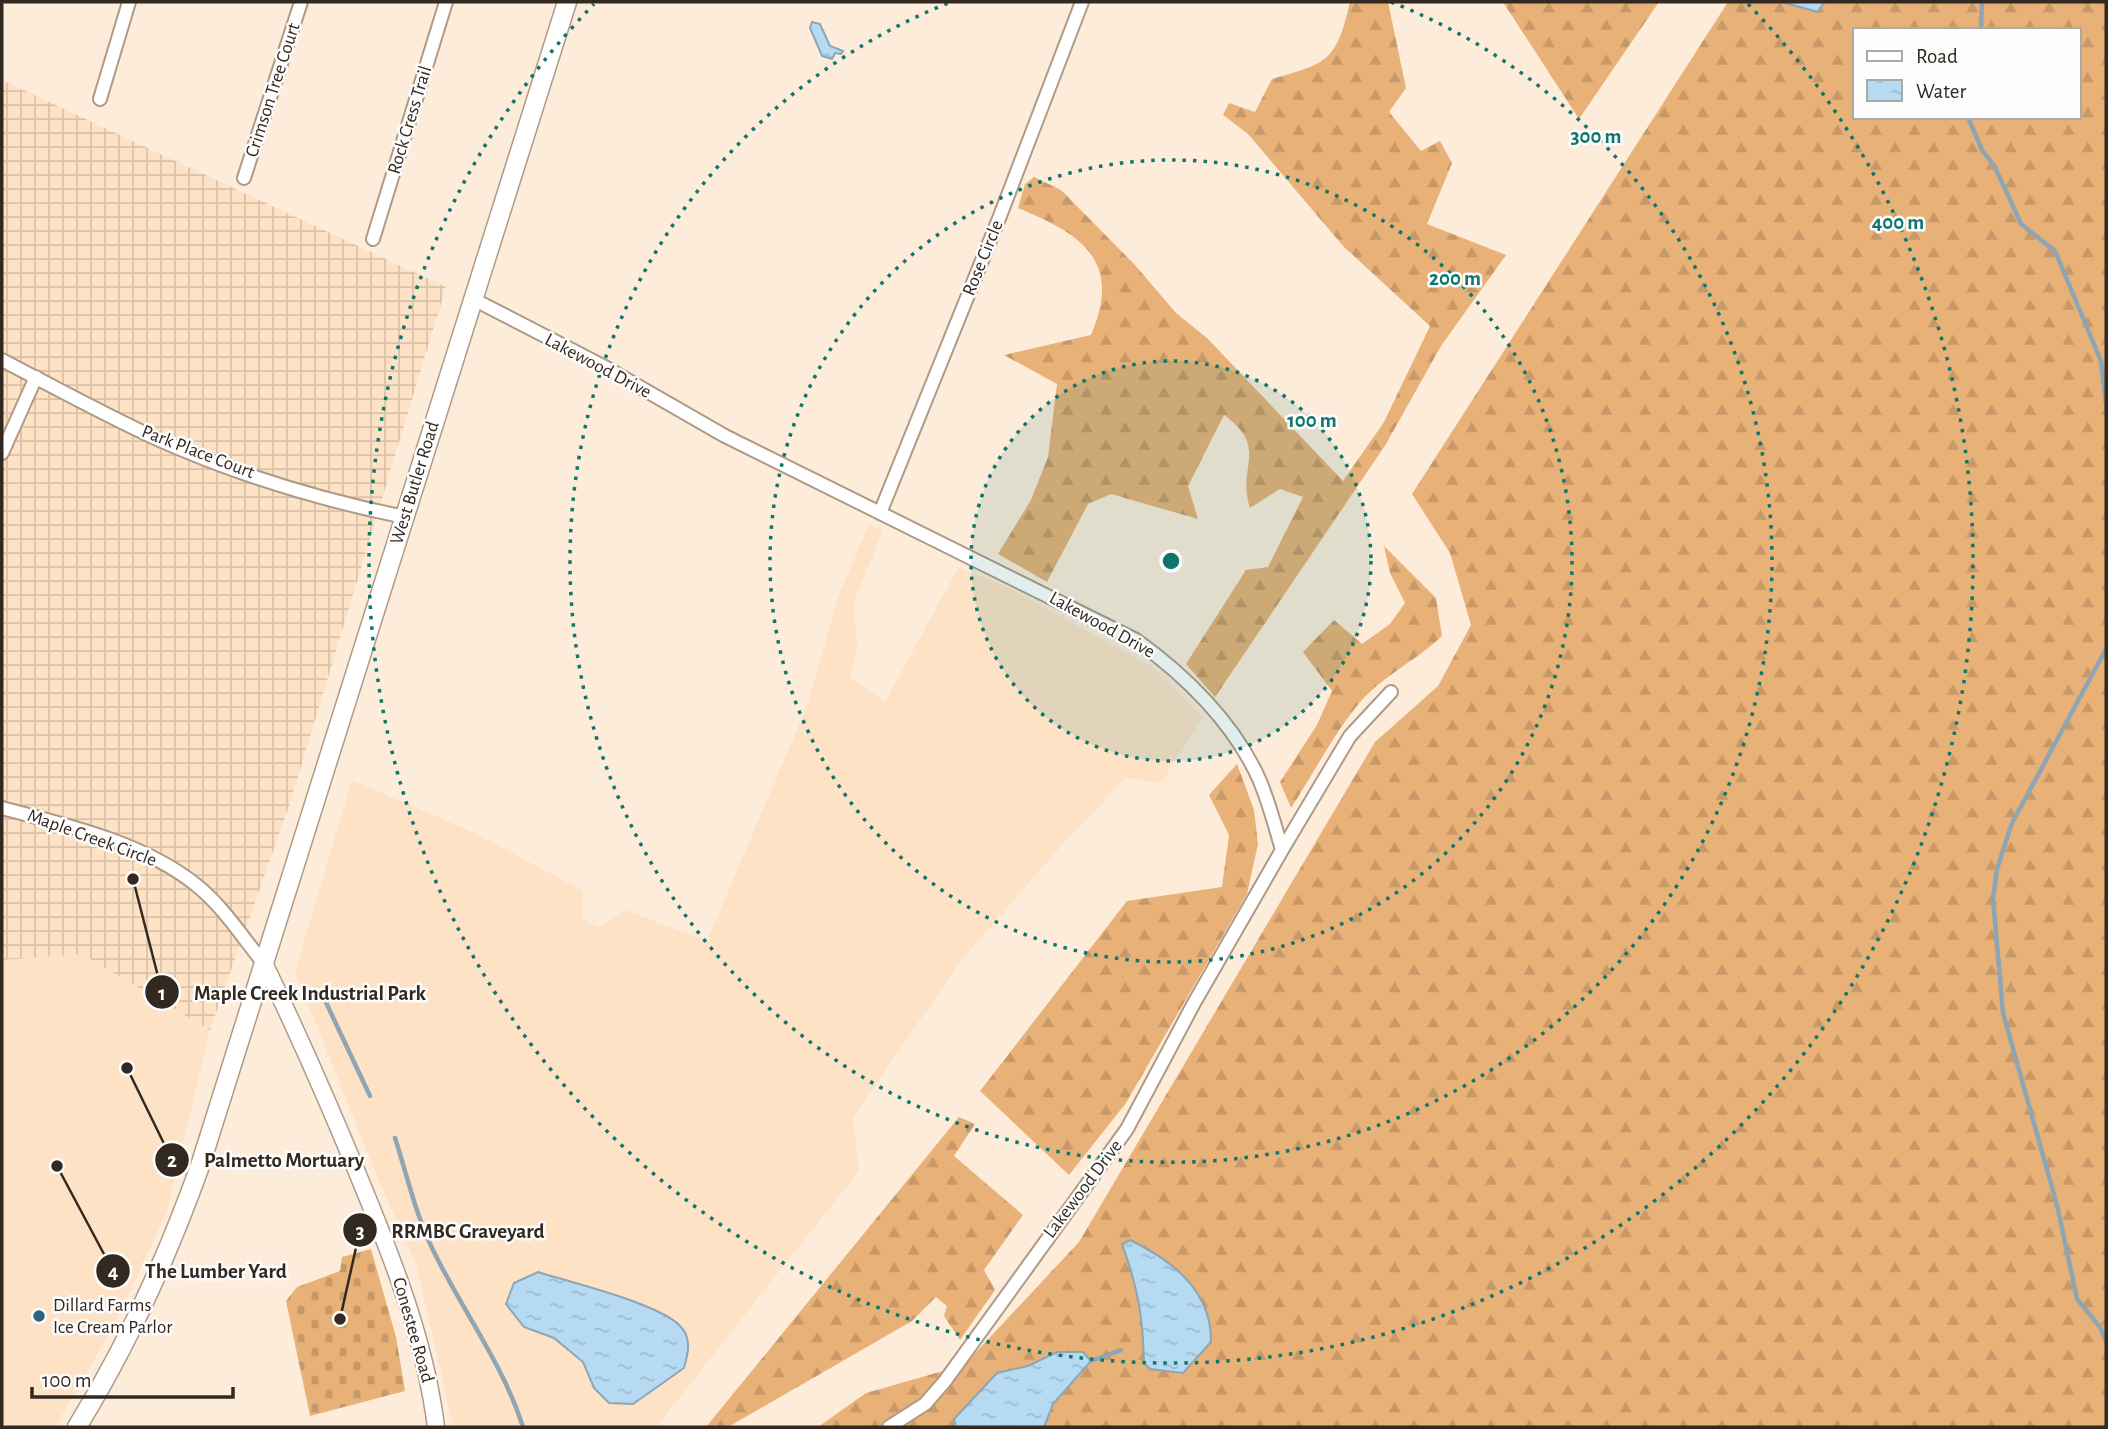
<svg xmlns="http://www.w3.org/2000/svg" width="2108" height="1429" font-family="'Alegreya Sans',sans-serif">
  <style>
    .built { fill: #fee2c6 }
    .industrial { fill: url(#industrial-grid) }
    .forest { fill: url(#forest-firs); fill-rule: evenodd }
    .cemetery { fill: url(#cemetery-stones) }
    .water { fill: url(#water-ripples); stroke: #8ea5b3; stroke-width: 2 }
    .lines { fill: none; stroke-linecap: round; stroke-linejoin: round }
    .stream { stroke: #8ea5b3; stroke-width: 4.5 }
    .minor-casing { stroke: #af9a86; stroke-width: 16 }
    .secondary-casing { stroke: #af9a86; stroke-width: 19 }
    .primary-casing { stroke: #af9a86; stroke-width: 21 }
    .minor { stroke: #fff; stroke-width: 12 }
    .secondary { stroke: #fff; stroke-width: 16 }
    .primary { stroke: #fff; stroke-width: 18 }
    .ring { fill: none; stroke: #0f766e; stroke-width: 3.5; stroke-dasharray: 3.5 7 }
    .poi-dot { fill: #30627f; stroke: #fdfdfd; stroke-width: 2.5 }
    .labels { text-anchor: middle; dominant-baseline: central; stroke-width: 5; stroke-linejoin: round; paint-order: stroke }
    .street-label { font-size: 19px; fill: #322921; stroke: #fdfdfd }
    .poi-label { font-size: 19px; fill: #322921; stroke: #fdfdfd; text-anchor: start }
    .centre { fill: #0f766e; stroke: #fdfdfd; stroke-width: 3.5 }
    .ring-label { font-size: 21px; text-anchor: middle; font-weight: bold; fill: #0f766e; stroke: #fdfdfd; stroke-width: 5; stroke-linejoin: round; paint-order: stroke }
    .leader { fill: none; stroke: #322921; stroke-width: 2.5 }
    .callout-dot { fill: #322921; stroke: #fdfdfd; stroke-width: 2.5 }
    .mark-label { font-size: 21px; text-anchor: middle; font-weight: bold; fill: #fff }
    .callout-label { font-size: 21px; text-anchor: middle; font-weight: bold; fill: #322921; stroke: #fdfdfd; stroke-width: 5; stroke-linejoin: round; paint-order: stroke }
  </style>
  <defs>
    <pattern id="industrial-grid" width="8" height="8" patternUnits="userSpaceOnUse" patternTransform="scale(1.75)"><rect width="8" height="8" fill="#fee2c6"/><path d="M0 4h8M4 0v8" fill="none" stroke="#dac2aa"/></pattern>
    <pattern id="forest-firs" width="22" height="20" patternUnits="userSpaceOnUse" patternTransform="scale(1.75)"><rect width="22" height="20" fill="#e8b178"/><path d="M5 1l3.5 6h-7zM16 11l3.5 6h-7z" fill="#c79868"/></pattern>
    <pattern id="cemetery-stones" width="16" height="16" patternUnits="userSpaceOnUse" patternTransform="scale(1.75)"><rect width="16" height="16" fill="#e8b178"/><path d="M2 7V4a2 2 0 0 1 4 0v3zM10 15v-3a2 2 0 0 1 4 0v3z" fill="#c79868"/></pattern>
    <pattern id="water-ripples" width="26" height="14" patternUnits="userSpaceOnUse" patternTransform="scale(1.75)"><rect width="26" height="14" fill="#b5daf2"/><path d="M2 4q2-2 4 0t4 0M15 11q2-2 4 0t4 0" fill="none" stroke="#9cbbcf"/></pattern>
  </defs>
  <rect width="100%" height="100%" fill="#feecdb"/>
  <path class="built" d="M869 524 883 531 854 601 857 647 850 677 885 702 958 568 1005 586 1151 666 1203 717 1161 783 1126 778 1061 846 959 963 853 1118 859 1171 656 1427H453L417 1267 378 1179 295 971 352 780 475 833 583 891V919L599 927 625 910 707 941 807 706 838 597Z
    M82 954 210 1030 167 1211 116 1322 55 1427H2V960Z"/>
  <path class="industrial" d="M2 80 446 287 290 803 210 1030 82 954 2 960Z"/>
  <path class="forest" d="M1350 2H1388L1406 88 1389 112 1421 151 1440 141 1452 163 1427 224 1506 255 1441 346 1386 444 1215 697 1186 664 1246 570 1268 567 1303 497 1280 489 1250 508C1236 468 1270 448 1224 415L1188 486 1198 519 1111 494 1088 504 1047 582 998 554 1031 500 1048 457 1057 384 1004 355 1091 335C1123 260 1081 234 1018 208L1025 184 1034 177 1061 190 1135 265 1176 313 1207 338 1343 481 1384 422 1430 326 1344 247 1248 134 1223 115 1229 103 1255 112 1272 79C1329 63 1336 61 1350 2Z
    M1503 2H1659L1579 119Z
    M1728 2H2106V1427H818L866 1393 964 1365 1079 1242 1375 742 1438 686 1471 625 1450 553 1412 494ZM1854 30H2078V117H1854Z
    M1384 546 1436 598 1442 636C1417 660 1386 674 1362 700 1337 728 1312 776 1291 808L1280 782 1317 725 1332 691 1303 652 1334 620 1362 644 1390 624 1405 603 1390 573Z
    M1237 764 1254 810 1258 844 1247 894 1126 1103 1069 1175 980 1091 1127 901 1222 887 1229 835 1209 795Z
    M959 1117 975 1124 954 1156 1023 1215 984 1270 995 1290 960 1340 944 1316 947 1306 936 1297 912 1321 728 1427H706Z"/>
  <path class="cemetery" d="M371 1249 396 1337 405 1391 310 1416 286 1301 297 1287 340 1271 342 1257Z"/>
  <path class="water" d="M1782 2H1824L1818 12Z
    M812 22 820 24 830 46 843 51 841 54 835 53 832 59 822 56 810 28Z
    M1130 1240C1172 1260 1212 1291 1211 1342L1183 1373 1150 1369 1144 1363C1143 1317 1138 1288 1122 1244Z
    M538 1272C569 1282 662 1304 681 1327 692 1339 688 1354 684 1368L633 1404 609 1403 594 1388 583 1362 554 1338 524 1327 506 1304 514 1283Z
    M1057 1352H1083L1091 1361 1053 1404 1044 1427H956L954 1419 997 1373 1028 1366Z"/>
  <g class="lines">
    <path class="stream" d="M1981 30 1982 2
      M1968 117 1982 150 1995 167 2021 224 2055 251 2101 361 2106 404
      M2106 649 2012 823 1997 869 1993 899 2003 1013 2057 1205 2077 1299 2100 1327 2106 1341
      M322 994 370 1096
      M395 1138C407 1175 416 1216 433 1250 462 1310 503 1364 523 1427
      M1091 1361 1121 1350"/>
    <g class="minor-casing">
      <path id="minor" d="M100 99 129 2
        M244 178 301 2
        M373 239 446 2
        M473 299 603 366 725 436 1136 640C1185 675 1234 723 1259 779 1269 802 1275 826 1282 850L1194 1003 1127 1129 945 1381 925 1404 889 1427
        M2 360C52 386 103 414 155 438 233 473 320 500 405 517
        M2 453 36 377
        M880 513 1000 216 1082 2
        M2 808C66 825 142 842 195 884 223 906 243 938 265 965
        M1282 850 1350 736 1391 692"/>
    </g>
    <g class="secondary-casing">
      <path id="secondary" d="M265 965C302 1042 336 1120 368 1199 398 1273 426 1347 436 1427"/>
    </g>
    <g class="primary-casing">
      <path id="primary" d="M77 1427C128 1344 167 1258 200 1166L567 2"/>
    </g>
    <use href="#minor" class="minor"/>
    <use href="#secondary" class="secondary"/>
    <use href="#primary" class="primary"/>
  </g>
  <circle cx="1171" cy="561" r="200" fill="#0f766e" fill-opacity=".12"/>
  <g class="ring">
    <circle cx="1171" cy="561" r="200"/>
    <circle cx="1171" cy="561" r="401"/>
    <path d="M1391 2A601 601 0 1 1 951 2"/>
    <path d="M1748 4A802 802 0 1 1 594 4"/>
  </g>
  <circle class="poi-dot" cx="39" cy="1316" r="7"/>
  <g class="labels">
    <g class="street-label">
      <text transform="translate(273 90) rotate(-72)">Crimson Tree Court</text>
      <text transform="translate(410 120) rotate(-73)">Rock Cress Trail</text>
      <text transform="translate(983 258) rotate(-68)">Rose Circle</text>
      <text transform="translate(598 366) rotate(28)">Lakewood Drive</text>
      <text transform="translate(198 452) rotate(21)">Park Place Court</text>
      <text transform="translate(415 483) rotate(-73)">West Butler Road</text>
      <text transform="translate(1102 625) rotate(29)">Lakewood Drive</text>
      <text transform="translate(92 838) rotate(20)">Maple Creek Circle</text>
      <text transform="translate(1083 1189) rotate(-53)">Lakewood Drive</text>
      <text transform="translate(413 1330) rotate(74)">Conestee Road</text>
    </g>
    <g class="poi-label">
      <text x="53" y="1305">Dillard Farms<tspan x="53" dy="22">Ice Cream Parlor</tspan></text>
    </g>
  </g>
  <circle cx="1171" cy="561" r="10" class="centre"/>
  <g class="ring-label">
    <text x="1596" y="143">300 m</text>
    <text x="1898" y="229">400 m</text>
    <text x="1455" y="285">200 m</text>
    <text x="1312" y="427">100 m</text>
  </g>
  <path class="leader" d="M133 879L162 992M127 1068L172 1160M340 1319L360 1230M57 1166L113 1271"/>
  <g class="callout-dot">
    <circle cx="133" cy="879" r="7"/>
    <circle cx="127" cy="1068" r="7"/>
    <circle cx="340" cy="1319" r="7"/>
    <circle cx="57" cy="1166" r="7"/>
    <circle cx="162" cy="992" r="18"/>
    <circle cx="172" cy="1160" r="18"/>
    <circle cx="360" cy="1230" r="18"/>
    <circle cx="113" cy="1271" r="18"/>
  </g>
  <g class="mark-label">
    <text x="162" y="1000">1</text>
    <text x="172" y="1167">2</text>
    <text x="360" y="1238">3</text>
    <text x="113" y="1278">4</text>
  </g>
  <g class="callout-label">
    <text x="310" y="1000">Maple Creek Industrial Park</text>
    <text x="284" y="1167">Palmetto Mortuary</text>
    <text x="468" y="1238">RRMBC Graveyard</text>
    <text x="216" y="1278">The Lumber Yard</text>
  </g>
  <rect width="2108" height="1429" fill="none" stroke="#322921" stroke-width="7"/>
  <rect x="1853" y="28" width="228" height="91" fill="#fdfdfd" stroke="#aca8a5" stroke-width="2"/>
  <rect x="1867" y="51" width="35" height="10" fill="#ffffff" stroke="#aca8a5" stroke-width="2"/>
  <text x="1916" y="63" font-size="21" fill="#322921">Road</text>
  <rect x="1867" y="80" width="35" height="21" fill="url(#water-ripples)" stroke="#aca8a5" stroke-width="2"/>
  <text x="1916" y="98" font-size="21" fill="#322921">Water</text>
  <path d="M32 1387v10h201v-10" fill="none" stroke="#322921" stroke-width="3.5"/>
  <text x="42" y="1387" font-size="21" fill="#322921" stroke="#fdfdfd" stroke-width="5" paint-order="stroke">100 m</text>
</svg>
